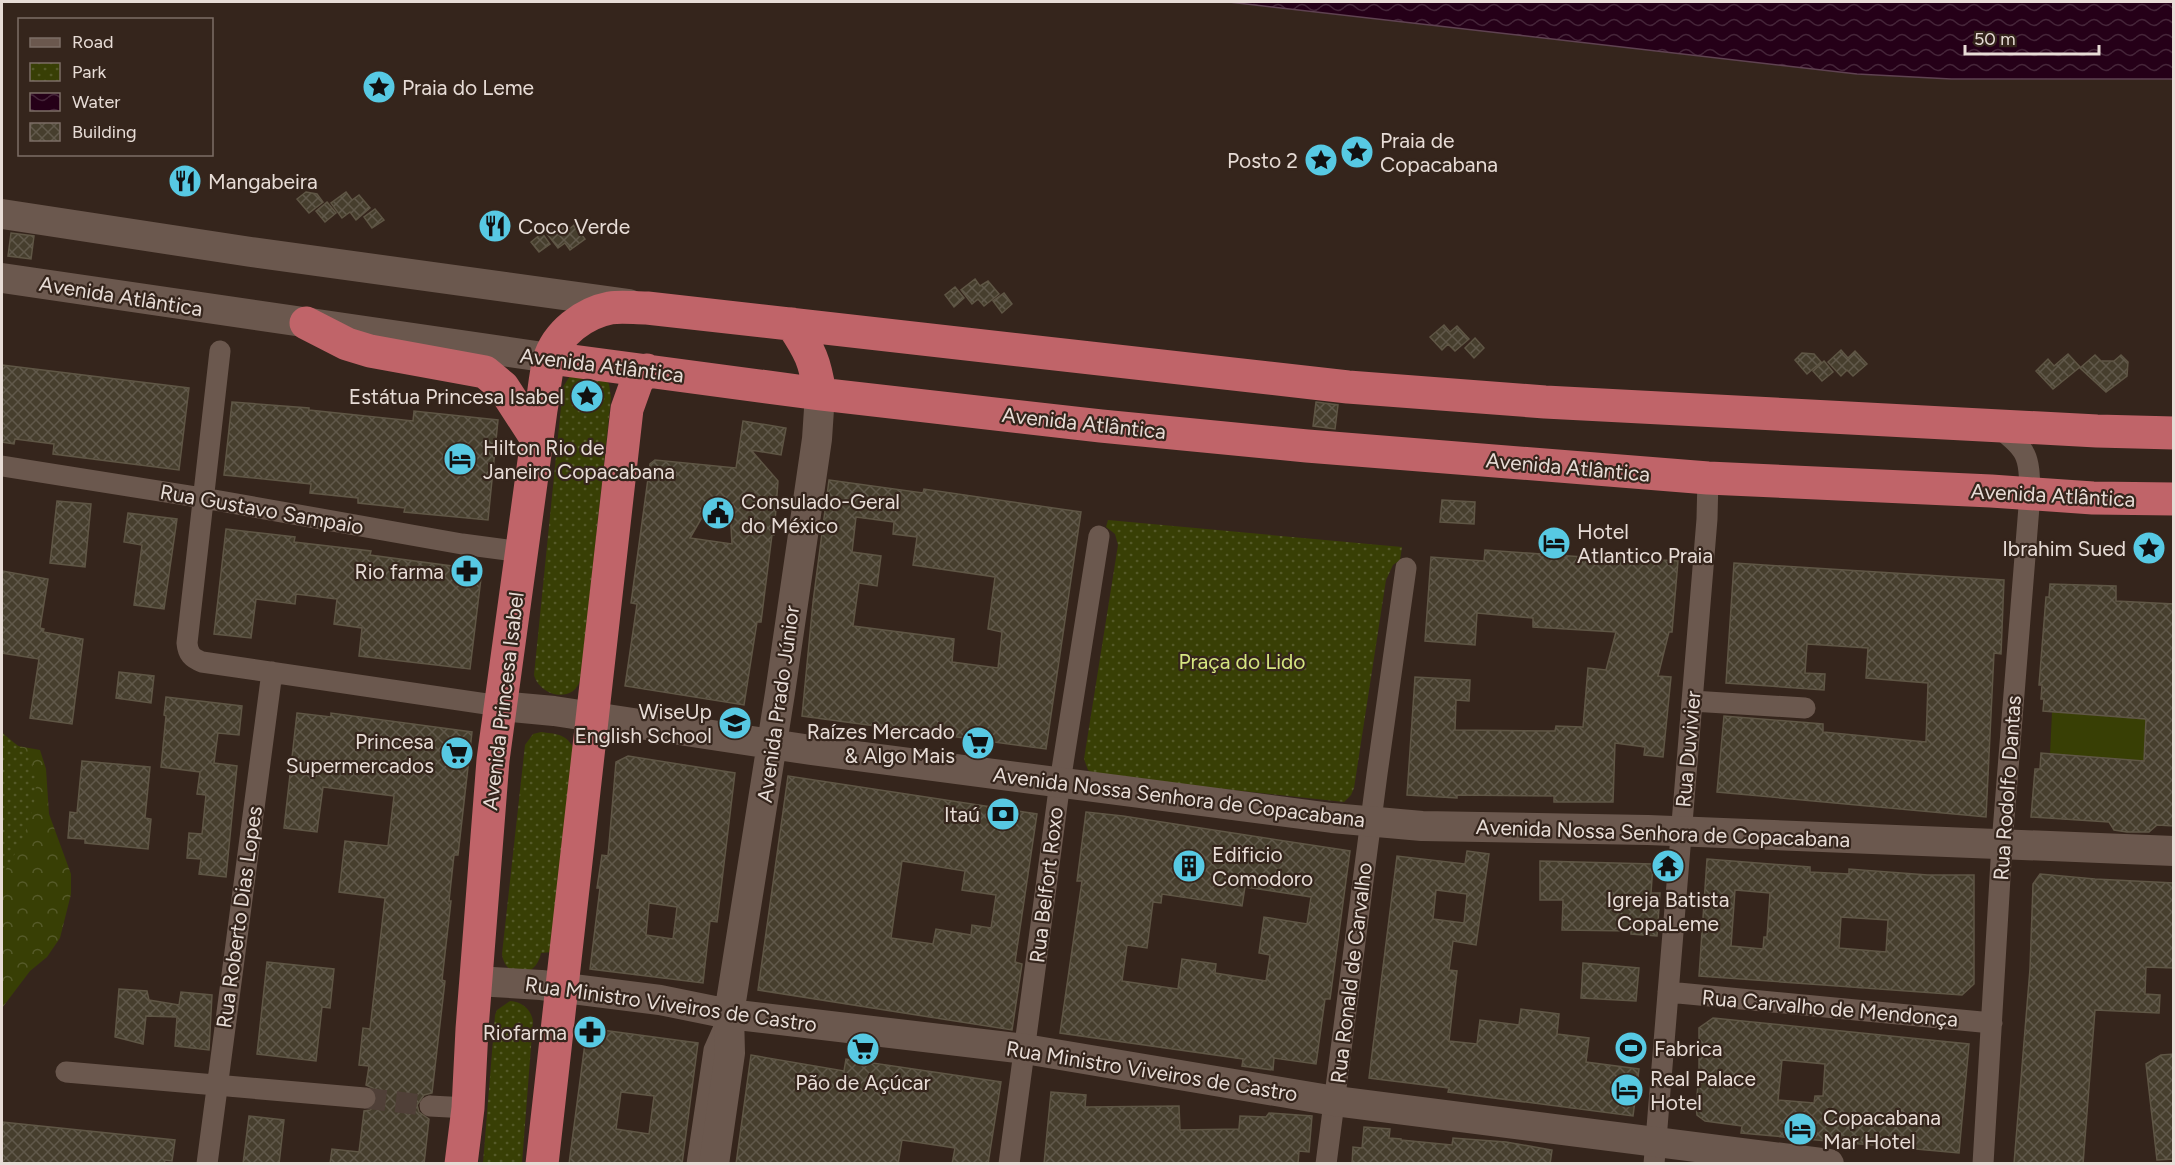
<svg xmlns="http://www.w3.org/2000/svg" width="2175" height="1165" font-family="Figtree,sans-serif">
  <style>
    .forest { fill: url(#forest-crowns) }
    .park { fill: url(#park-dots) }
    .pitch { fill: #383f05 }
    .water { fill: url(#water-waves); stroke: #5f4251; stroke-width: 1.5 }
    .building { fill: url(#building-cross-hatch); stroke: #5f5645; stroke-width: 1.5; fill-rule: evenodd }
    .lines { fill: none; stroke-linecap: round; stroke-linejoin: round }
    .street-tunnel { stroke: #504038; stroke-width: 21; stroke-dasharray: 21 10; stroke-linecap: butt }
    .street { stroke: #6b584e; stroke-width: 21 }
    .secondary { stroke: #6b584e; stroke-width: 30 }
    .highway { stroke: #c06469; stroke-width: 33 }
    .labels { text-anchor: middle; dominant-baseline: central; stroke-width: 4.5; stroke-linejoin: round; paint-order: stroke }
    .poi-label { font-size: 21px; fill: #e7dcd6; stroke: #35251c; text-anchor: start }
    .street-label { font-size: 21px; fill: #e7dcd6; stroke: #35251c }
    .park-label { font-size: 21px; fill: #d6e681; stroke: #35251c }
  </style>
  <defs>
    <pattern id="forest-crowns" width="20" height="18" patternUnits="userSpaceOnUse" patternTransform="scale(1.5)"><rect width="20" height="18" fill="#383f05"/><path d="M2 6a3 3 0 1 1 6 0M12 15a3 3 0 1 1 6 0" fill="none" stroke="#555a29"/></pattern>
    <pattern id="park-dots" width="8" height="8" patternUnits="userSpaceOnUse" patternTransform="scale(1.5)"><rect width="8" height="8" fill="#383f05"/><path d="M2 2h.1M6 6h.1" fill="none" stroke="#555a29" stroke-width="1.8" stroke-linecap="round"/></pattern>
    <pattern id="water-waves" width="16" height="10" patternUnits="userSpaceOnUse" patternTransform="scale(1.5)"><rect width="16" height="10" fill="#250018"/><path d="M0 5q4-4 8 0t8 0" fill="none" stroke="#452539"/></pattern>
    <pattern id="building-cross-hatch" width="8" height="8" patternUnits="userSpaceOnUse" patternTransform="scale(1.5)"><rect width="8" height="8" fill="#463e2d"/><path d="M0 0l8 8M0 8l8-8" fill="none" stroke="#61594b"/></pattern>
  </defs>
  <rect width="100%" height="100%" fill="#35251c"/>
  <path class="forest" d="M18 746 40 750 46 769 49 814 71 874V894L60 938 47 957 30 971 2 1008V757Z"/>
  <path class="park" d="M570 376 604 378 609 384 611 398 581 679C579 683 577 688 573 691 558 701 538 690 534 675L563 387Z
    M1108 520 1402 547 1400 560 1393 565 1386 580 1354 788 1351 795 1344 802 1097 775 1088 770 1084 759 1118 545 1115 534 1106 527Z
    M2 732C11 742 26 749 31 761 47 796 20 848 2 876Z
    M541 732C555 734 565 733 573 747L552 952 541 953C536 980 505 979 502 954L525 745 533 734Z
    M510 1001C522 1002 531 1009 533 1021L522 1163H483L495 1015 497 1010Z"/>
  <path class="pitch" d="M2052 712 2146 719 2144 761 2050 754Z"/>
  <path class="water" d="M1229 2H2173V79H1951L1857 74Z"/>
  <path class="building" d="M306 192 317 194 323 202 309 213 297 199Z
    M346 192 352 200 359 195 370 208 356 220 350 212 342 218 331 203Z
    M327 202 336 213 325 222 316 211Z
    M375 209 384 220 372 228 364 217Z
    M561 223 567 231 574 225 585 239 570 250 565 243 558 248 547 234Z
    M11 233 34 236 31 259 8 256Z
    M542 233 550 244 539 252 531 242Z
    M975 279 980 286 988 281 999 294 984 306 978 299 972 304 961 290Z
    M955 287 964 298 954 307 945 295Z
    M1004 293 1012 304 1002 313 993 301Z
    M1444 325 1450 332 1457 326 1469 339 1455 351 1448 344 1442 350 1430 337Z
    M1475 338 1484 348 1474 358 1465 348Z
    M1841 350 1848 358 1855 351 1867 364 1853 376 1847 370 1841 376 1828 362Z
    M1802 353 1814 354 1821 362 1807 374 1795 360Z
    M2068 354 2080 367 2053 389 2036 371 2048 359 2054 366Z
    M2095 355 2101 361H2114L2121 355 2128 362 2127 376 2106 392 2080 368Z
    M1824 361 1833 372 1822 381 1813 371Z
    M2 365 189 388 179 470 53 454 54 444 15 439 14 444 2 442Z
    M232 402 309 408V410L413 421 414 411 498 420 488 520 404 512 405 508 358 503V498L310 493 311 484 224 475Z
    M1316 402 1338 405 1335 429 1313 426Z
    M743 421 786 428 781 455 751 450 778 481 774 535H772L761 622H757L744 705 625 686 637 604 631 603 650 464 655 460 736 468ZM708 507 730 510 732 544 690 538Z
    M829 480 923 493 924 489 1081 512 1046 749 802 716 813 602ZM856 517 894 522 893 534 917 537 913 565 995 577 988 629 1002 632 998 668 952 662 954 639 853 626 859 583 877 586 881 556 852 552Z
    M1442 500 1475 502 1474 524 1440 522Z
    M57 501 91 504 85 567 50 563Z
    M128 513 177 519 164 609 134 605 142 545 124 542Z
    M226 529 295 537 294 542 371 551 370 555 482 570 470 669 359 656 362 628 334 624 337 599 296 594 295 604 256 599 251 638 214 634Z
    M1485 550 1612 559V557L1678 561 1672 632H1669L1658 676 1671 677 1663 757 1644 755 1645 747 1615 743 1613 802H1554V796L1457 795V798L1407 795 1415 677 1470 680 1469 701 1456 700 1455 730 1555 731 1556 726 1583 727 1588 668 1606 670 1616 632 1533 627V618L1477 613 1475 645 1425 641 1431 557 1484 561Z
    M1734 563 2004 580 2001 654 1994 653 1986 817 1717 792 1724 716 1823 724V732L1926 742 1928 683 1866 678 1868 648 1807 644 1805 673 1825 674 1824 690 1726 683Z
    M2 571 48 579 40 628 44 629 43 632 83 639 72 724 30 718 39 659 2 653Z
    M2050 584 2116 586V601L2174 604V826L2157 825 2149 832H2127L2114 830 2109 822 2031 817 2035 769H2040L2041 753 2144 761 2146 719 2043 711 2044 699H2041L2042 685H2039L2046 597H2049Z
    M119 672 154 676 151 703 116 698Z
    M166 697 242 706 239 735 218 733 214 763 237 766 226 877 199 874 201 859 187 858 189 833 202 834 206 795 197 794 200 772 161 767 166 716 164 715Z
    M297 713 331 717V713L472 732 458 855H454L449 901H451L442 980 445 981 432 1093 424 1095 417 1105 419 1112 429 1119 424 1164H330L332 1149 359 1152 364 1111 370 1110 375 1106 378 1099 373 1088 366 1085 369 1066 359 1065 363 1028 370 1029 385 898 339 892 345 841 388 846 394 796 323 787 317 832 284 828Z
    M628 756 735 773 717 922 710 921 703 983 590 969 600 888H597L602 855 608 856 616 762ZM649 903 677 907 673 939 646 935Z
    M82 761 150 767 145 818 151 819 148 849 85 843V839L68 838 70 812 77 813Z
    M788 776 1037 814 1015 962 1022 964 1012 1030 758 990ZM902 861 965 871 962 890 996 895 991 928 972 925 971 935 936 929 933 944 891 938Z
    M1086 812 1123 816 1350 851 1330 999H1325L1316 1064 1274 1058 1273 1070 1242 1066 1243 1059 1060 1033 1082 881H1077ZM1245 887 1311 897 1307 924 1264 917 1259 953 1270 955 1266 981 1215 973 1216 964 1182 959 1178 989 1122 981 1127 945 1147 948 1153 902 1161 903 1162 894 1242 906Z
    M1467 851 1489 854 1476 945 1453 941 1449 970 1457 971 1449 1041 1477 1044 1480 1020 1519 1025 1521 1009 1559 1014 1557 1034 1589 1038 1586 1062 1639 1069 1633 1116 1448 1092 1449 1088 1369 1078 1397 856 1465 864ZM1436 890 1467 894 1464 923 1433 919Z
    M1707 859 1810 867V872L1849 874V869L1928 875H1974V984L1962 995 1699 976ZM1735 890 1770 893 1767 937H1764L1763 949 1731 946ZM1841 917 1888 920 1886 952 1839 948Z
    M1540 861 1653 864 1651 893H1660L1657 936 1631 934V931L1562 930 1563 900H1540Z
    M2040 874 2095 879 2174 883V968L2146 967 2145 994 2160 995 2159 1013 2095 1010 2083 1164H2014L2030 969 2033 884Z
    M267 962 334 969 330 1008 322 1007 316 1061 257 1054Z
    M1583 963 1639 968 1636 1001 1581 998Z
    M119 989 147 991 149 1000 179 1005 181 992 212 995 209 1050 175 1046 177 1017 146 1016 143 1044 115 1037Z
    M1713 1018 1969 1044 1959 1153 1741 1133 1742 1126 1705 1121 1697 1115 1696 1107 1699 1073V1028ZM1782 1060 1825 1064 1823 1096H1815L1814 1103 1778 1100Z
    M587 1028 698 1043 682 1164H569ZM621 1092 654 1096 649 1134 616 1129Z
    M2174 1054V1159L2157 1160 2146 1064 2161 1055Z
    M751 1055 844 1071 846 1059 1001 1082 988 1164H952L955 1148 902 1140 898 1164H736Z
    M1051 1092 1086 1095 1085 1107 1179 1106 1180 1130 1239 1129 1240 1116 1266 1117 1269 1113 1312 1116 1309 1152 1299 1151 1298 1164H1044Z
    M249 1116 284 1120 279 1164H243Z
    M2 1122 175 1140 172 1161 165 1160 164 1164H2Z
    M1364 1127 1390 1129 1389 1138 1401 1139V1140L1452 1145 1453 1138 1506 1142 1552 1150 1550 1164H1352L1353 1147 1362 1148Z"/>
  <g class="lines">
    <path class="street-tunnel" d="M365 1098 430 1106"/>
    <path class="street" d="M220 351 187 643C188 654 192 658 202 662L500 706
      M2 466 203 498 462 544 522 552
      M1692 701 1805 708
      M1668 992 1992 1023
      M66 1072 365 1098
      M430 1106 468 1108
      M207 1164 272 672
      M697 1164 714 1050 726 1023
      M1009 1164 1060 782 1099 536
      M1326 1164 1377 774 1406 568
      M1654 1164 1707 519 1708 478
      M1983 1164 2002 844 2030 494C2029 453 2028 452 1997 426"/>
    <path class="secondary" d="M2 214 251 252 629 304
      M2 278 550 358
      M500 706 554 711 811 750 1332 818 1422 826 1648 830 2174 851
      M476 981 541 985 660 1000 729 1014 1025 1049 1335 1101 1829 1164
      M714 1164 730 1053 729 1014 780 693 817 439 820 394"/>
    <path class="highway" d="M306 323 347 344 370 351 485 372 503 387 538 441
      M792 324C810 351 815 361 820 394
      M550 358 820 394 1101 426 1307 446 1708 478 1991 491 2093 498 2174 499
      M461 1164 468 1108 472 1029 493 760 541 410C544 394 545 376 549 360 557 333 584 313 610 308 622 306 634 308 647 308L1348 387 1545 402 2097 431 2174 433
      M542 1164 627 409 637 381 647 370"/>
  </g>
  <defs>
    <g id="sight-disc" transform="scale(1.725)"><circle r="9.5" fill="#57c9e3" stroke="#35251c"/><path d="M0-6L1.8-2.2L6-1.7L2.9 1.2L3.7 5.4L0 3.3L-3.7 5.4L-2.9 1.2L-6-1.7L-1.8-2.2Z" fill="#111"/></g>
    <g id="restaurant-disc" transform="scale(1.725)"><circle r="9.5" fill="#57c9e3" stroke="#35251c"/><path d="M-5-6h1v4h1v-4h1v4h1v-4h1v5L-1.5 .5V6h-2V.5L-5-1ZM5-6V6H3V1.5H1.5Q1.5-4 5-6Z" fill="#111"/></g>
    <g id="hotel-disc" transform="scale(1.725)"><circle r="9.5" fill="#57c9e3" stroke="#35251c"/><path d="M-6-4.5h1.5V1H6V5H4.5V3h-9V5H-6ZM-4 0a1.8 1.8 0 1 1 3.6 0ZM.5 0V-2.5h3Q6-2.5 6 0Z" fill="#111"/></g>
    <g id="civic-disc" transform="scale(1.725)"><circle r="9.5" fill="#57c9e3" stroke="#35251c"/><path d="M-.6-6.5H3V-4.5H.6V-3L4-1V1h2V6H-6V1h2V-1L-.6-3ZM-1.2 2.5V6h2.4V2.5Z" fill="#111"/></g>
    <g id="pharmacy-disc" transform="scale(1.725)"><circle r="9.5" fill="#57c9e3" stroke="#35251c"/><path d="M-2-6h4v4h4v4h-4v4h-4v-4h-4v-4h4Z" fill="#111"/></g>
    <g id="school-disc" transform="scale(1.725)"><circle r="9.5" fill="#57c9e3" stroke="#35251c"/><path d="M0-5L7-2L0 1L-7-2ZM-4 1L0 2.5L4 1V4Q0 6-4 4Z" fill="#111"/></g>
    <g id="supermarket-disc" transform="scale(1.725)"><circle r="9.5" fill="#57c9e3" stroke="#35251c"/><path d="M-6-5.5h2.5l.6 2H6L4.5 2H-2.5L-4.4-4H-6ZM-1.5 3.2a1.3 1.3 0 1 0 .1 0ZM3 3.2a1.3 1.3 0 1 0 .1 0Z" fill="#111"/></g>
    <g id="bank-disc" transform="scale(1.725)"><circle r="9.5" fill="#57c9e3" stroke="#35251c"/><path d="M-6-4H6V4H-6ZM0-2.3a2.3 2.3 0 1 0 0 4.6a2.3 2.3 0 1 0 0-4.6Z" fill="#111"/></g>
    <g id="building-disc" transform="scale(1.725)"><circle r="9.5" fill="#57c9e3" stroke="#35251c"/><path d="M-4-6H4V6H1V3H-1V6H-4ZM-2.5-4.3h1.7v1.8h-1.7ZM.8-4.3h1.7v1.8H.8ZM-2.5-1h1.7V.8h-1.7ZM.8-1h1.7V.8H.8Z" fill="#111"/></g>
    <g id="temple-disc" transform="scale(1.725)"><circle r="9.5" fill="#57c9e3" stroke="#35251c"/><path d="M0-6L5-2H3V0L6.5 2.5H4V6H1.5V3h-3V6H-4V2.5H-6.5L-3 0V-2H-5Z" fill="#111"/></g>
    <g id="stadium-disc" transform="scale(1.725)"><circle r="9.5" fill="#57c9e3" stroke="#35251c"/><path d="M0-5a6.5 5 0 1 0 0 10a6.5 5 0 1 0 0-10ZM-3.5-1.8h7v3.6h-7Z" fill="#111"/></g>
  </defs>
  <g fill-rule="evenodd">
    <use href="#sight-disc" x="379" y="87"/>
    <use href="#sight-disc" x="1357" y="152"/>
    <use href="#sight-disc" x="1321" y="160"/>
    <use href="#restaurant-disc" x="185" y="181"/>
    <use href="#restaurant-disc" x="495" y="226"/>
    <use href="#sight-disc" x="587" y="396"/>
    <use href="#hotel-disc" x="460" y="459"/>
    <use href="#civic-disc" x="718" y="513"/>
    <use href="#hotel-disc" x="1554" y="543"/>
    <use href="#sight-disc" x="2149" y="548"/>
    <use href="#pharmacy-disc" x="467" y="571"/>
    <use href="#school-disc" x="735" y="723"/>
    <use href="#supermarket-disc" x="978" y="743"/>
    <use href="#supermarket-disc" x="457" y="753"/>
    <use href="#bank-disc" x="1003" y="814"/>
    <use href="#building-disc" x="1189" y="866"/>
    <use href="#temple-disc" x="1668" y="866"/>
    <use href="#pharmacy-disc" x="590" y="1032"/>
    <use href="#stadium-disc" x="1631" y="1048"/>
    <use href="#supermarket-disc" x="863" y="1049"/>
    <use href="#hotel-disc" x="1627" y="1090"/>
    <use href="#hotel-disc" x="1800" y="1129"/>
  </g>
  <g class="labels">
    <g class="poi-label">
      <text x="402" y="87">Praia do Leme</text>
      <text x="1380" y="140">Praia de<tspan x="1380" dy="24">Copacabana</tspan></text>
      <text x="1298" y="160" text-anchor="end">Posto 2</text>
      <text x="208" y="181">Mangabeira</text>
      <text x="518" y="226">Coco Verde</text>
      <text x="564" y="396" text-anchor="end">Estátua Princesa Isabel</text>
      <text x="483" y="447">Hilton Rio de<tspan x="483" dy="24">Janeiro Copacabana</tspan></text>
      <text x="741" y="501">Consulado-Geral<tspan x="741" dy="24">do México</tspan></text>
      <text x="1577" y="531">Hotel<tspan x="1577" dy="24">Atlantico Praia</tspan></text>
      <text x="2126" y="548" text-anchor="end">Ibrahim Sued</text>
      <text x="444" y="571" text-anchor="end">Rio farma</text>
      <text x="712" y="711" text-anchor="end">WiseUp<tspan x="712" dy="24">English School</tspan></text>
      <text x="955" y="731" text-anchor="end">Raízes Mercado<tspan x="955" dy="24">&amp; Algo Mais</tspan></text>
      <text x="434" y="741" text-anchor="end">Princesa<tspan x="434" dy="24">Supermercados</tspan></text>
      <text x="980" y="814" text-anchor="end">Itaú</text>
      <text x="1212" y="854">Edificio<tspan x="1212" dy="24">Comodoro</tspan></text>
      <text x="1668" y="899" text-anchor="middle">Igreja Batista<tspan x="1668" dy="24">CopaLeme</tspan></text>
      <text x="567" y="1032" text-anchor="end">Riofarma</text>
      <text x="1654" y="1048">Fabrica</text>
      <text x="1650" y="1078">Real Palace<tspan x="1650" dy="24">Hotel</tspan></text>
      <text x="863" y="1082" text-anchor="middle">Pão de Açúcar</text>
      <text x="1823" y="1117">Copacabana<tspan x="1823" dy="24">Mar Hotel</tspan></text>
    </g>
    <g class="street-label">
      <text transform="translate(121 296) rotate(9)">Avenida Atlântica</text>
      <text transform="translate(602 365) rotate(7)">Avenida Atlântica</text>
      <text transform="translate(1084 423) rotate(6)">Avenida Atlântica</text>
      <text transform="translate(1568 467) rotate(5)">Avenida Atlântica</text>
      <text transform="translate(2053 495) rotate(3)">Avenida Atlântica</text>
      <text transform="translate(262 509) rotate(10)">Rua Gustavo Sampaio</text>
      <text transform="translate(503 701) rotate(-83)">Avenida Princesa Isabel</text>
      <text transform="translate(778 704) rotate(-82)">Avenida Prado Júnior</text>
      <text transform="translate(1688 749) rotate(-85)">Rua Duvivier</text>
      <text transform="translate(2007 788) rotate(-86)">Rua Rodolfo Dantas</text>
      <text transform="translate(1179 797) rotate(7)">Avenida Nossa Senhora de Copacabana</text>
      <text transform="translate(1663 833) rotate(2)">Avenida Nossa Senhora de Copacabana</text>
      <text transform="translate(1046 885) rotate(-83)">Rua Belfort Roxo</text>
      <text transform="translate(239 917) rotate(-82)">Rua Roberto Dias Lopes</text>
      <text transform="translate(1351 973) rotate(-83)">Rua Ronald de Carvalho</text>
      <text transform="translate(671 1004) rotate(8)">Rua Ministro Viveiros de Castro</text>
      <text transform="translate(1830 1008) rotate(5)">Rua Carvalho de Mendonça</text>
      <text transform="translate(1152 1071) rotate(9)">Rua Ministro Viveiros de Castro</text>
    </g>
    <g class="park-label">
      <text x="1242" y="661">Praça do Lido</text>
    </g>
  </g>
  <rect width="2175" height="1165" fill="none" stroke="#e7dcd6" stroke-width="6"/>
  <rect x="18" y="18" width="195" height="138" fill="#35251c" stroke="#7c6e66" stroke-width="1.5"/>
  <rect x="30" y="38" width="30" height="9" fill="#6b584e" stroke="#7c6e66" stroke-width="1.5"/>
  <text x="72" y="48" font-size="18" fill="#e7dcd6">Road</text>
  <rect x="30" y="63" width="30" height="18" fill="url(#park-dots)" stroke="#7c6e66" stroke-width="1.5"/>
  <text x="72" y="78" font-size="18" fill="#e7dcd6">Park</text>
  <rect x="30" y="93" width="30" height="18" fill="url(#water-waves)" stroke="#7c6e66" stroke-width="1.5"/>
  <text x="72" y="108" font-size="18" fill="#e7dcd6">Water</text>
  <rect x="30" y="123" width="30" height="18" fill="url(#building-cross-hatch)" stroke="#7c6e66" stroke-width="1.5"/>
  <text x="72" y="138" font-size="18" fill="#e7dcd6">Building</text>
  <path d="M1965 45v9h134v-9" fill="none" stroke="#e7dcd6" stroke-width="3"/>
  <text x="1974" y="45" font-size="18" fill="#e7dcd6" stroke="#35251c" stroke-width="4.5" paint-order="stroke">50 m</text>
</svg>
